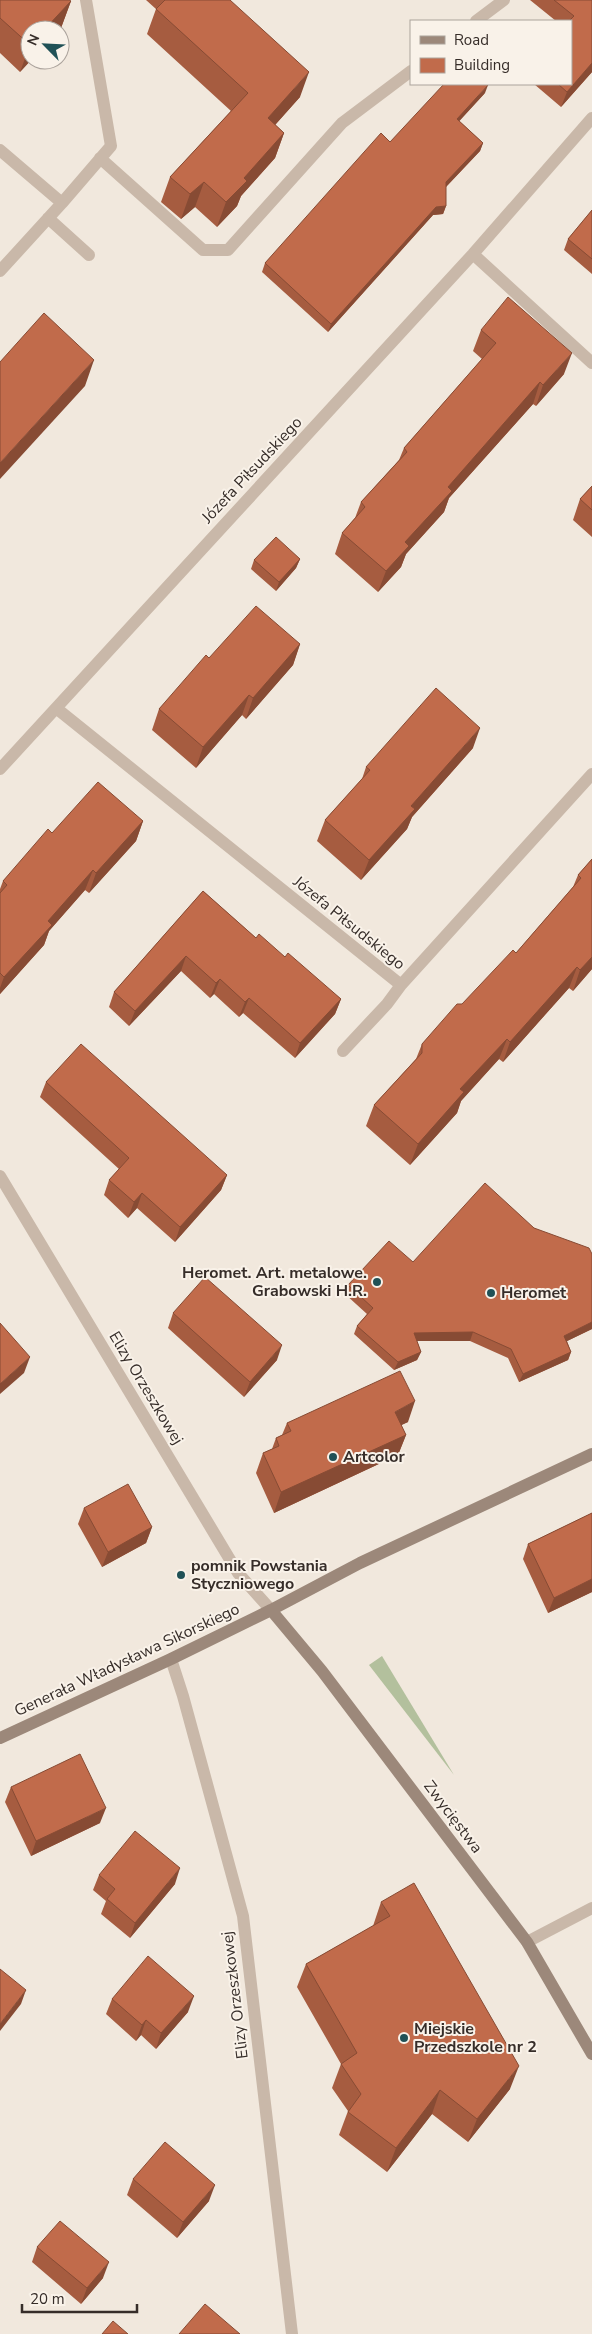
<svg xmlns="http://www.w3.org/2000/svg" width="592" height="2334" font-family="'Nunito Sans',sans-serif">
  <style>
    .green { fill: #b3c09d }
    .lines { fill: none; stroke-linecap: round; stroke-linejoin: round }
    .lane { stroke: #c9b8a9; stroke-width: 12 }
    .street { stroke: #c9b8a9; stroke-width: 12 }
    .secondary { stroke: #9c887a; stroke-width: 12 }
    .wall { fill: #a65c40 }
    .shaded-wall { fill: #874b34 }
    .building { fill: #c16b4b; stroke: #874b34 }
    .poi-dot { fill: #205156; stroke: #f9f2e9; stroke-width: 2 }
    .labels { text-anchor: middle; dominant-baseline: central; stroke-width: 4; stroke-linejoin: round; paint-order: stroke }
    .street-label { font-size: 16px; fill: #362d29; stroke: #f9f2e9 }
    .poi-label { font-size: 16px; font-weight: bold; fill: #362d29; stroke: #f9f2e9; text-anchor: start }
  </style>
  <rect width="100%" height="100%" fill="#f1e8dd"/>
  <path class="green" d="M382 1656 454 1775 369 1665Z"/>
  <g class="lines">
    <path class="lane" d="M476 21 504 0
      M0 150 62 203 111 146 86 0
      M100 158 203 250H228L342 123 411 71
      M48 218 89 255
      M0 271 62 203"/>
    <path class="street" d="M473 254 592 363
      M56 708 401 985 592 774
      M0 769 473 254 592 118
      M343 1051 387 1004 401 985
      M0 1176 238 1573 271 1610
      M171 1659 183 1696 243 1916 292 2334
      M527 1942 592 1908"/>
    <path class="secondary" d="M271 1610 322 1671 527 1942 592 2054
      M0 1738 171 1659 271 1610 360 1563 592 1454"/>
  </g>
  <path class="wall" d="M0 0 71 1 61 28 20 72 0 53Z
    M146 0H230L300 97 275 125 284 133 275 158 241 196 237 206 217 227 195 207 181 219 161 202 170 177 231 111 147 34 156 9Z
    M530 0H592V72L561 107 534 84H571V21H556Z
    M485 93 459 121 483 143 480 151 446 187V206L443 214 433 215 328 332 262 272 265 263 390 142Z
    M592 210V274L564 250 568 239Z
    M481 330 564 374 536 406 533 404 449 498 444 512 406 554 401 567 378 592 335 554 342 533 355 518 361 502 399 460 404 448 482 359 473 351Z
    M592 486V537L573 520 580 499Z
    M300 559 296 568 276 591 251 569 254 560Z
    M300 644 293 665 246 719 242 715 196 768 152 730 159 709 209 658Z
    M473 748 412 817 407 829 361 880 317 841 325 820 362 779 366 767Z
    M143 821 136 841 89 893 85 890 49 931 44 945 0 994V889L3 881 52 833Z
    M592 859V969L573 991 569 988 503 1062 499 1059 461 1101 457 1113 410 1165 366 1126 374 1105 416 1059 422 1044 516 953 573 887 578 875Z
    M203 891 256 938 285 957 341 999 335 1014 295 1058 243 1013 239 1017 214 994 210 998 181 971 129 1026 109 1007 114 992Z
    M46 1082 227 1175 221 1190 175 1242 137 1208 128 1218 104 1195 109 1180 119 1169 40 1097Z
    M534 1228 592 1254V1329L567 1341 571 1352 568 1360 519 1382 508 1358 470 1341H417L421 1352 417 1360 394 1370 354 1334 357 1326 367 1314 345 1294 348 1285 413 1262Z
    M173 1313 277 1360 244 1397 168 1328Z
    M408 1422 401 1425 406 1435 398 1455 274 1513 256 1473 263 1453 272 1449 276 1438 282 1435 287 1423Z
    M84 1508 152 1527 146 1543 102 1567 78 1524Z
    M592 1513V1592L548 1613 523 1559 528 1544Z
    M11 1787 100 1823 31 1856 5 1802Z
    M99 1875 175 1884 130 1938 101 1914 106 1901 93 1890Z
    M381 1902 510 2089 468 2142 432 2114 387 2172 339 2135 348 2111 332 2088 341 2064 297 1987 306 1964 373 1926Z
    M112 1999 188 2012 156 2049 141 2035 136 2041 106 2014Z
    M133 2179 209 2201 177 2238 127 2195Z
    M37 2247 103 2278 81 2304 32 2262Z"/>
  <path class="shaded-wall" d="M71 1 61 28 59 30H44Z
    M30 45V60H31L20 72Z
    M592 63V72L561 107 567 92Z
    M309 72 300 97 259 143 268 118Z
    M488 85 485 93 453 128 457 119Z
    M284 133 275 158 241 196 237 206 217 227 226 202 244 178Z
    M483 143 480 151 443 190 446 182Z
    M204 182 195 207 181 219 190 194Z
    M446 206 443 214 433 215 328 332 331 324 436 207Z
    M572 353 564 374 536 406 543 385Z
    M94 360 85 386 0 479V463Z
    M540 382 533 404 449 498 444 512 406 554 401 567 378 592 386 571 405 542 448 487Z
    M300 559 296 568 276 591 279 582Z
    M300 644 293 665 246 719 253 698Z
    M249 695 242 715 196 768 203 747Z
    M480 728 473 748 412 817 407 829 361 880 369 860 411 806Z
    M143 821 136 841 89 893 96 873Z
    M93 870 85 890 49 931 44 945 0 994V988L4 977 48 921Z
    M186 956 181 971 129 1026 135 1011Z
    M592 957V969L573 991 580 970Z
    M577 967 569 988 503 1062 510 1042Z
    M220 979 214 994 210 998 216 983Z
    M249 998 243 1013 239 1017 245 1002Z
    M341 999 335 1014 295 1058 300 1043Z
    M507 1039 499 1059 461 1101 457 1113 410 1165 418 1144 460 1089Z
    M227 1175 221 1190 175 1242 180 1227Z
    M142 1193 137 1208 128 1218 134 1202Z
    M592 1322V1329L561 1344 564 1336Z
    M473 1332 470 1341H411L414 1333Z
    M282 1345 277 1360 244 1397 250 1382Z
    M421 1352 417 1360 394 1370 398 1362Z
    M571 1352 568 1360 519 1382 523 1374Z
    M30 1357 24 1373 0 1394V1384Z
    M415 1401 408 1422 387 1432 395 1412Z
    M406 1435 398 1455 274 1513 281 1492Z
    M152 1527 146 1543 102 1567 108 1552Z
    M592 1579V1592L548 1613 554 1598Z
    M106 1808 100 1823 31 1856 36 1841Z
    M180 1868 175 1884 130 1938 135 1923Z
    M26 1990 21 2004 0 2031V2024Z
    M194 1996 188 2012 156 2049 161 2033Z
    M146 2020 141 2035 136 2041 142 2025Z
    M519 2066 510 2089 468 2142 477 2119Z
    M440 2090 432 2114 387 2172 396 2148Z
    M215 2185 209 2201 177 2238 183 2222Z
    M109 2262 103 2278 81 2304 87 2288Z"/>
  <path class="building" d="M0 0H69L71 1 44 30H30V45L0 18Z
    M165 0H230L309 72 268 118 284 133 244 178 247 181 226 202 204 182 190 194 170 177 248 93 156 9Z
    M554 0H592V63L567 92 558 84H571V21H569L574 16Z
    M444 84H487L488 85 457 119 483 143 446 182V206L436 207 331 324 265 263 381 133 390 142Z
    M592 210V259L568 239Z
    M508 297 572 353 543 385 540 382 448 487 452 491 405 542 409 546 386 571 342 533 365 507 361 502 407 452 404 448 496 343 481 330Z
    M44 313 94 360 0 463V362Z
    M592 486V510L580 499Z
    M276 537 300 559 279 582 254 560Z
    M256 606 300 644 253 698 249 695 203 747 159 709 206 655 209 658Z
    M436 688 480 728 411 806 415 809 369 860 325 820 370 770 366 767Z
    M98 782 143 821 96 873 93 870 48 921 52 925 4 977 0 973V893L7 885 3 881 48 829 52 833Z
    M592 859V957L580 970 577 967 510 1042 507 1039 460 1089 464 1092 418 1144 374 1105 422 1053V1044L457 1004H462L513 950 516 953 581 878 578 875Z
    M203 891 256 938 259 934 285 957 288 953 341 999 300 1043 249 998 245 1002 220 979 216 983 186 956 135 1011 114 992Z
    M81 1044 227 1175 180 1227 142 1193 134 1202 109 1180 129 1158 46 1082Z
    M485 1183 534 1228 589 1248 592 1254V1322L564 1336 571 1352 523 1374 511 1349 473 1332 414 1333 421 1352 398 1362 357 1326 373 1308 348 1285 389 1241 413 1262Z
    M205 1277 282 1345 250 1382 173 1313Z
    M0 1323 30 1357 0 1384Z
    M400 1371 415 1401 395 1412 406 1435 281 1492 263 1453 279 1446 276 1438 291 1431 287 1423Z
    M128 1484 152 1527 108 1552 84 1508Z
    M592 1513V1579L554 1598 528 1544Z
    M80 1754 106 1808 36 1841 11 1787Z
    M135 1831 180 1868 135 1923 107 1899 115 1889 99 1875Z
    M414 1883 519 2066 477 2119 440 2090 396 2148 348 2112 361 2094 341 2064 357 2053 306 1964 390 1916 381 1902Z
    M148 1956 194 1996 161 2033 146 2020 142 2025 112 1999Z
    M0 1969 26 1990 0 2024Z
    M165 2142 215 2185 183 2222 133 2179Z
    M60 2221 109 2262 87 2288 37 2247Z
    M205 2304 240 2334H179Z
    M113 2321 128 2334H102Z"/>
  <g class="poi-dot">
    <circle cx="377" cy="1282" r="5"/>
    <circle cx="491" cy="1293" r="5"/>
    <circle cx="333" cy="1457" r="5"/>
    <circle cx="181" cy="1575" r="5"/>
    <circle cx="404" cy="2038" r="5"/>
  </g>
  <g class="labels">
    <g class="street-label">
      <text transform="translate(252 470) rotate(-47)">Józefa Piłsudskiego</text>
      <text transform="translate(349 923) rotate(39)">Józefa Piłsudskiego</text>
      <text transform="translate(146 1388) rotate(59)">Elizy Orzeszkowej</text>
      <text transform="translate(127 1660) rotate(-25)">Generała Władysława Sikorskiego</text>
      <text transform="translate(453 1817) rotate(53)">Zwycięstwa</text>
      <text transform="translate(235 1995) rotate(-97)">Elizy Orzeszkowej</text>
    </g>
    <g class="poi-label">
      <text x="367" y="1273" text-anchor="end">Heromet. Art. metalowe.<tspan x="367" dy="18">Grabowski H.R.</tspan></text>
      <text x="501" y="1293">Heromet</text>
      <text x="343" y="1457">Artcolor</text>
      <text x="191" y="1566">pomnik Powstania<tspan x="191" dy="18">Styczniowego</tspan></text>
      <text x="414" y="2029">Miejskie<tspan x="414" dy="18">Przedszkole nr 2</tspan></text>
    </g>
  </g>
  <rect x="410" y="20" width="162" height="65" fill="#f9f2e9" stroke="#aba39c"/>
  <rect x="420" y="36" width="25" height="8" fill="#9c887a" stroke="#aba39c"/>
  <text x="454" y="45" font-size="15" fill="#362d29">Road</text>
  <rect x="420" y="58" width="25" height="15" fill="#c16b4b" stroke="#aba39c"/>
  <text x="454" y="70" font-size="15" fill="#362d29">Building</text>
  <g transform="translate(45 45) rotate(294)"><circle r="24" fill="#f9f2e9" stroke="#aba39c"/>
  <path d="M0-4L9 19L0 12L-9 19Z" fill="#205156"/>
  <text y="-8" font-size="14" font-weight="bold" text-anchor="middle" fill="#362d29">N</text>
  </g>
  <path d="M22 2304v8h115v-8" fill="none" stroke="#362d29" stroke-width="2.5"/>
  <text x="30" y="2304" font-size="15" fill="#362d29" stroke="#f9f2e9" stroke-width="4" paint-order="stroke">20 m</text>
</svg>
